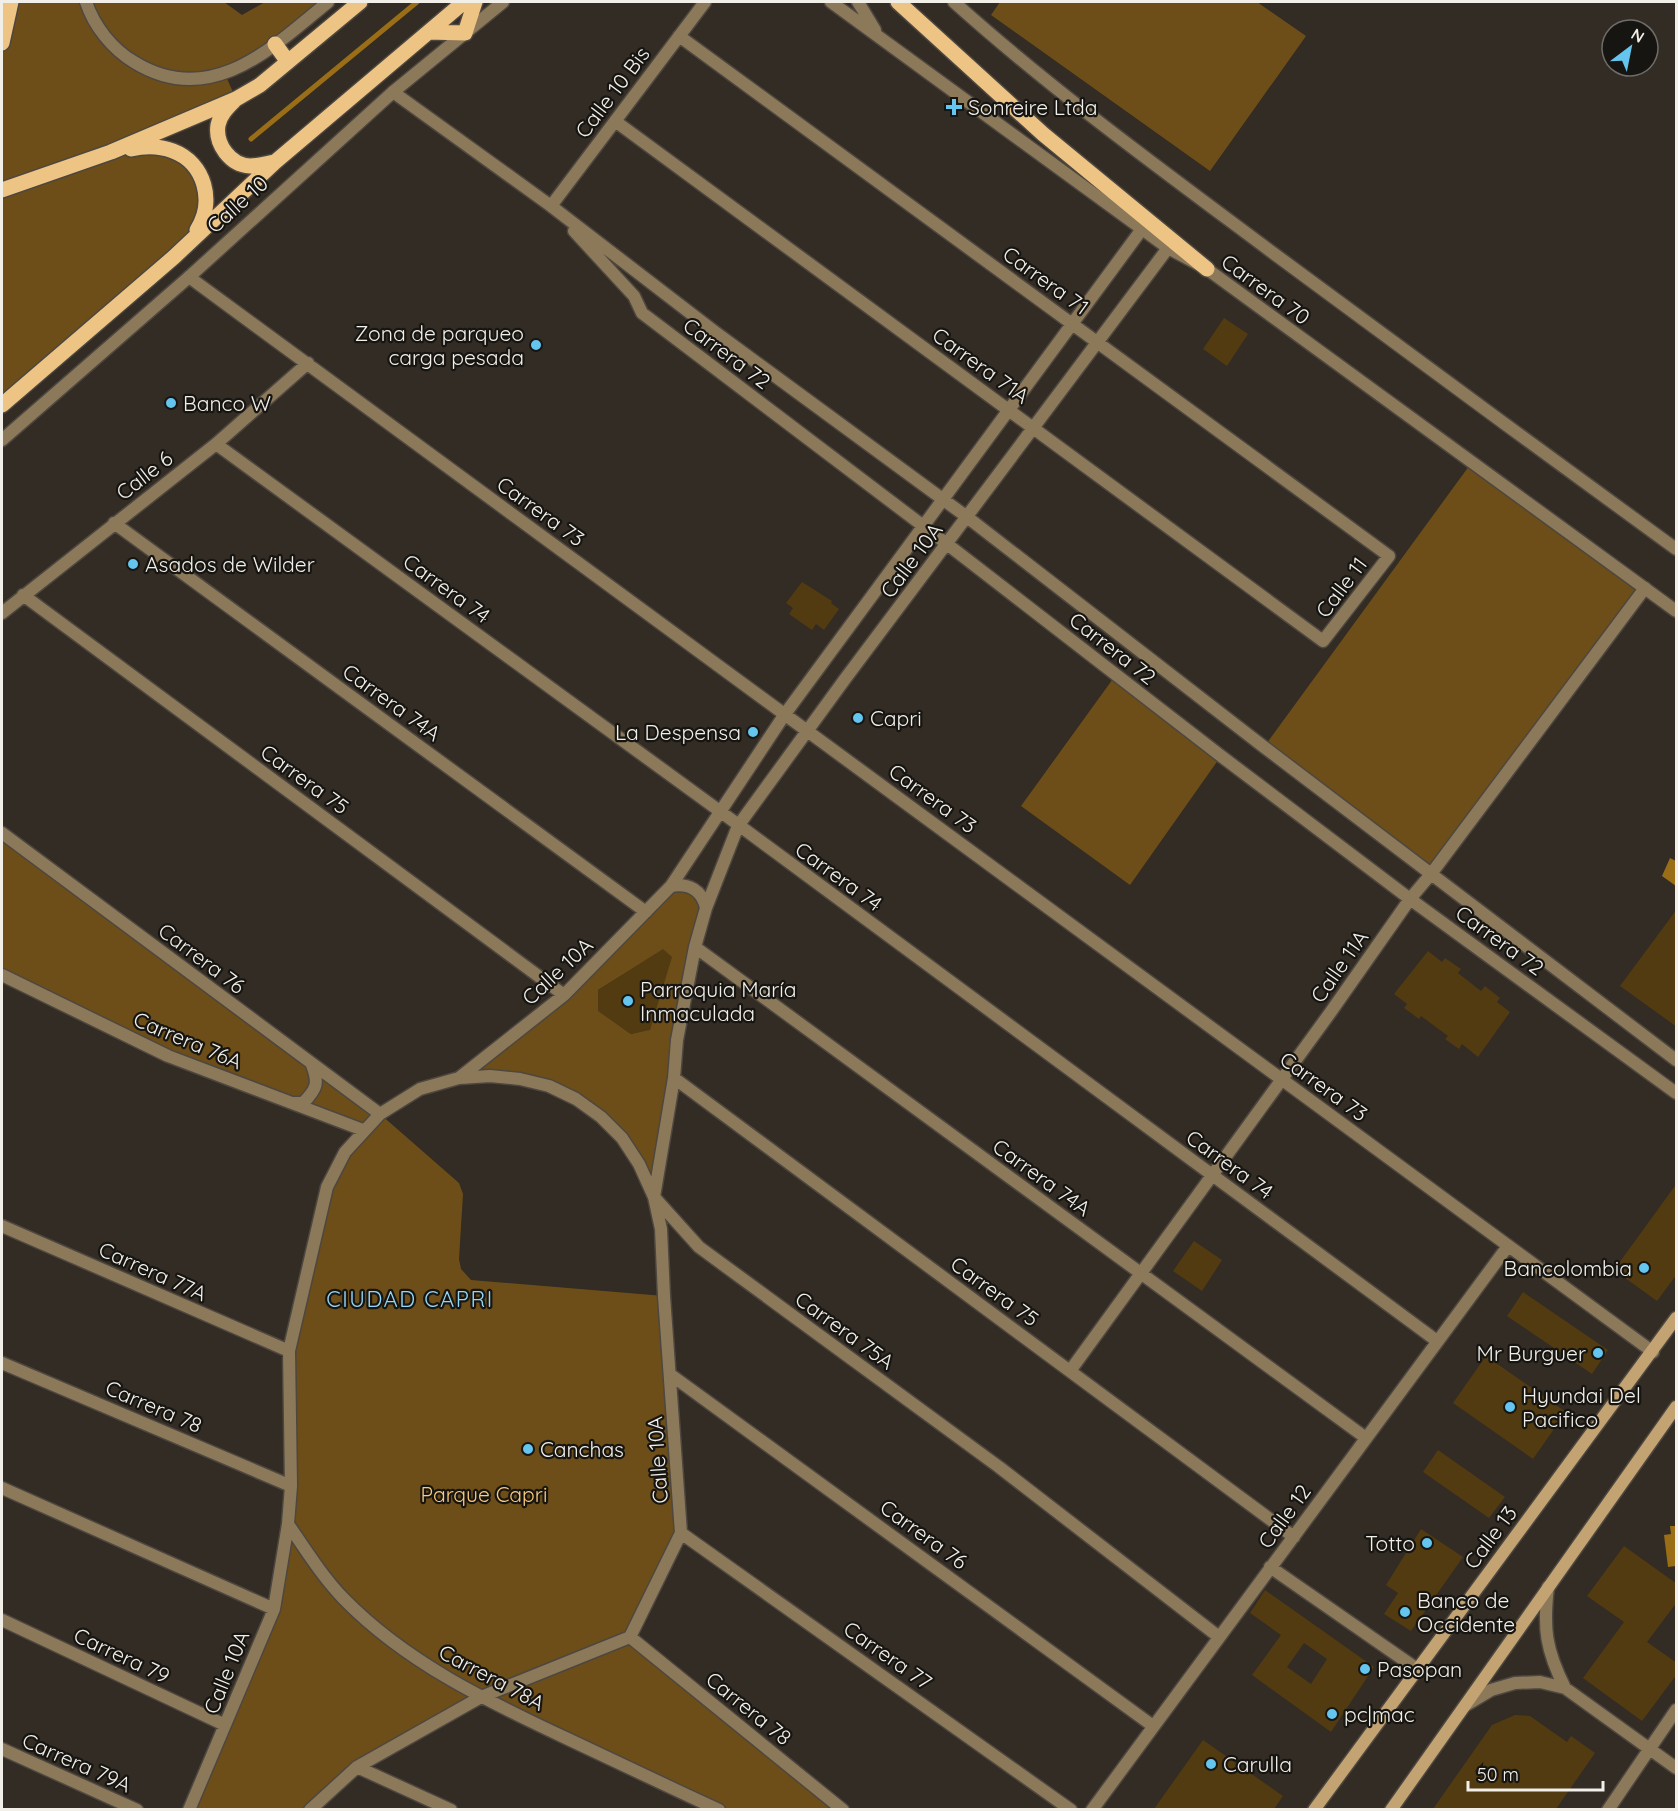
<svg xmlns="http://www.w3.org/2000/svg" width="1678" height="1811" font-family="Quicksand,sans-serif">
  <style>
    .green { fill: #6d4e18; fill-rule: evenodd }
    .water { fill: #9a6d17 }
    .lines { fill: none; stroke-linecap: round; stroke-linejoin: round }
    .stream { stroke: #9a6d17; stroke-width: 5 }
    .building { fill: #533b11; fill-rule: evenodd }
    .minor-casing { stroke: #4d4740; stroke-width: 15 }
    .tertiary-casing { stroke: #4d4740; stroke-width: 15 }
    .secondary-casing { stroke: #4d4740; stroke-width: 15 }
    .primary-casing { stroke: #4d4740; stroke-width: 18 }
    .minor { stroke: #8c795a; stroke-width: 12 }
    .tertiary { stroke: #8c795a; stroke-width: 12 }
    .secondary { stroke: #c3a372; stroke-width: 12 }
    .primary { stroke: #edc484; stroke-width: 15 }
    .poi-dot { fill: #64c5ee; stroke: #171511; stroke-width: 2 }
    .labels { text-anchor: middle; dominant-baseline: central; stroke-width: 4.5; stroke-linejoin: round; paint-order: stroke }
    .street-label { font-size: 21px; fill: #f2efe9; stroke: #171511 }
    .poi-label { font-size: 21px; fill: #f2efe9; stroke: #171511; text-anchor: start }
    .park-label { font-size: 21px; fill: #fbca7b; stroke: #171511 }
    .neighbourhood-label { font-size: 22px; letter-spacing: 1.5px; fill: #93d6f5; stroke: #171511 }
  </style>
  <rect width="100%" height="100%" fill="#322c24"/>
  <path class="green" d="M2 2H224L242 15 265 2H328L225 74 236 99 115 150 156 147 201 175 199 228 2 405Z
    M1000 2H1257L1306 36 1210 171 991 15Z
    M1472 462 1645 588 1431 874 1264 747Z
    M1115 676 1221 756 1130 885 1021 806Z
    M2 833 380 1114 459 1183 463 1194 459 1259 461 1269 471 1280 664 1296 681 1533 630 1637 843 1809H719L481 1698 357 1767 310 1809H189L274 1609 288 1524 289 1351 327 1187 362 1131 168 1056 2 975Z
    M678 885 704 902 654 1197 622 1138 549 1086 459 1078 564 995ZM663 950 650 1029 631 1034 599 1011 598 990Z"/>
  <path class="water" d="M1670 858 1676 861V886L1662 876Z
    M1670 1526H1676V1566L1668 1567 1664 1535 1671 1534Z"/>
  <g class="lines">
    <path class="stream" d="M251 139 417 2"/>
  </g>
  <path class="building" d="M1224 318 1248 334 1227 366 1203 349Z
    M802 582 832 601 831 603 839 609 824 630 816 624 812 630 789 614 793 608 786 603Z
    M1677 909V1027L1620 986Z
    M663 949 672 957 650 1030 631 1034 598 1011V990Z
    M1428 951 1442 962 1445 958 1461 969 1458 973 1481 991 1485 986 1500 998 1497 1002 1510 1012 1478 1057 1462 1044 1459 1049 1445 1039 1448 1036 1421 1016 1419 1019 1404 1008 1407 1004 1394 994Z
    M1677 1183V1274L1657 1301 1614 1270Z
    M1194 1241 1222 1260 1202 1291 1173 1271Z
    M1523 1292 1608 1350 1592 1374 1507 1316Z
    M1486 1356 1566 1412 1533 1459 1453 1403Z
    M1438 1450 1505 1497 1489 1518 1423 1472Z
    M1421 1529 1463 1557 1411 1631 1384 1614 1398 1593 1386 1585Z
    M1624 1546 1677 1584V1602L1647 1642 1677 1663V1674L1642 1721 1583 1678 1624 1622 1587 1596Z
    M1265 1590 1374 1667 1331 1732 1252 1675 1281 1635 1250 1613ZM1304 1643 1327 1659 1311 1684 1287 1667Z
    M1515 1715 1530 1716 1567 1742 1571 1736 1595 1753 1556 1809H1433L1492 1725Z
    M1203 1740 1283 1796 1274 1809H1154Z"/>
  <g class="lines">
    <g class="minor-casing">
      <path id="minor" d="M393 92 551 206 715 332 967 517 1264 747 1676 1060
        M615 121 1323 641 1389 556 679 36
        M551 206 705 2
        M574 231 634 296 642 313 947 544 1221 756 1410 899 1676 1093
        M189 277 1653 1352
        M216 444 721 812 1437 1341
        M114 523 646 912
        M23 595 564 995
        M2 613 216 444 308 363
        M2 833 380 1114
        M671 886C689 883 702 890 706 908
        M695 947 1366 1438
        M2 975 168 1056 363 1130
        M460 1078 490 1076 520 1079 549 1086 576 1099 601 1117 622 1138 639 1164 654 1197 699 1247 999 1467 1219 1637
        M674 1078 1294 1537
        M292 1103H303C317 1089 319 1083 312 1065
        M2 1226 289 1351
        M2 1363 291 1486
        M1070 1371 1330 1013 1410 899 1431 874 1645 588
        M671 1375 1153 1726
        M2 1488 274 1609
        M288 1524C305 1549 322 1576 343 1598 406 1663 489 1702 570 1740 619 1763 669 1787 719 1810
        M681 1533 1071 1810
        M1270 1567 1417 1669
        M1548 1587C1543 1629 1546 1650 1565 1688
        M2 1620 225 1725
        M630 1637 843 1810
        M1466 1705 1491 1690 1515 1683 1540 1682 1565 1688 1676 1768
        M2 1749 137 1810
        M357 1767 451 1810
        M189 1810 274 1609 288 1524 291 1486 289 1351 327 1187 345 1152 380 1114 420 1089 459 1078 564 995 671 886 785 714 1142 229
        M310 1810 357 1767 481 1697 630 1637 681 1533 664 1296 661 1229 654 1197 674 1078 677 1040 695 947 706 908 738 826 845 679 1168 248
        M1092 1810 1508 1246
        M1608 1810 1676 1710"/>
    </g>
    <g class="tertiary-casing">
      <path id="tertiary" d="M86 2C94 26 112 49 134 62 210 109 271 49 328 2
        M831 2 1168 248 1207 269 1676 611
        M858 2 875 30
        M954 2C1053 91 1162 170 1269 250 1404 350 1540 450 1676 549
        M2 440 189 277 393 92 503 2"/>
    </g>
    <g class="secondary-casing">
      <path id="secondary" d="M1314 1810 1676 1318
        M1391 1810 1676 1407"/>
    </g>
    <g class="primary-casing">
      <path id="primary" d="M898 2 1043 134 1207 269
        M429 32 465 33 475 2
        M2 43 11 2
        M275 44 288 62
        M234 101C227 108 220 115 218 125 215 144 230 165 250 166 258 166 266 164 274 162
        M131 149C144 146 160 146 173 151 205 163 215 202 197 230
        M2 190 111 152 236 99 260 85 360 2
        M2 405 174 257 275 162 464 2"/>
    </g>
    <use href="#minor" class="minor"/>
    <use href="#tertiary" class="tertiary"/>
    <use href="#secondary" class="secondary"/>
    <use href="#primary" class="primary"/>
  </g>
  <g class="poi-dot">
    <path d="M951 98h6v6h6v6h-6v6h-6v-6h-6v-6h6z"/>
    <circle cx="536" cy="345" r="6"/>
    <circle cx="171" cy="403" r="6"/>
    <circle cx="133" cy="564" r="6"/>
    <circle cx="858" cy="718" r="6"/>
    <circle cx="753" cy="732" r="6"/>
    <circle cx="628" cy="1001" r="6"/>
    <circle cx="1644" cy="1268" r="6"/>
    <circle cx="1598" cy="1353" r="6"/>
    <circle cx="1510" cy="1407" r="6"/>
    <circle cx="528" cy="1449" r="6"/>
    <circle cx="1427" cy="1543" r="6"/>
    <circle cx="1405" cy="1612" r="6"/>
    <circle cx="1365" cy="1669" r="6"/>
    <circle cx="1332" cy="1714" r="6"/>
    <circle cx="1211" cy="1764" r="6"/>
  </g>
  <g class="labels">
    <g class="street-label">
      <text transform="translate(612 92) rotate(-53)">Calle 10 Bis</text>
      <text transform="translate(237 204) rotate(-42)">Calle 10</text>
      <text transform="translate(1046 280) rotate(36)">Carrera 71</text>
      <text transform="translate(1266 289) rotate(36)">Carrera 70</text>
      <text transform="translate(727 353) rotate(37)">Carrera 72</text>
      <text transform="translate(981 365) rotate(36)">Carrera 71A</text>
      <text transform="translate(144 475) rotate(-38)">Calle 6</text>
      <text transform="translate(541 511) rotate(36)">Carrera 73</text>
      <text transform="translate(911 560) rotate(-53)">Calle 10A</text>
      <text transform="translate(1341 587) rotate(-53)">Calle 11</text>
      <text transform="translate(447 588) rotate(36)">Carrera 74</text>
      <text transform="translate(1113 648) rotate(38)">Carrera 72</text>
      <text transform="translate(392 702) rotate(36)">Carrera 74A</text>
      <text transform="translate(305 779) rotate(36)">Carrera 75</text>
      <text transform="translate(933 798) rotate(36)">Carrera 73</text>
      <text transform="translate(839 876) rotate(36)">Carrera 74</text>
      <text transform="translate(1500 940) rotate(36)">Carrera 72</text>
      <text transform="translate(202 958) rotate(37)">Carrera 76</text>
      <text transform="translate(1339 966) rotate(-55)">Calle 11A</text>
      <text transform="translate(557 971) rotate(-43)">Calle 10A</text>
      <text transform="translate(188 1040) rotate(23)">Carrera 76A</text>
      <text transform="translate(1324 1086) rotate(36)">Carrera 73</text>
      <text transform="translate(1230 1164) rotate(36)">Carrera 74</text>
      <text transform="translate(1042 1177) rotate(36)">Carrera 74A</text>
      <text transform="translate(153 1271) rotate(24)">Carrera 77A</text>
      <text transform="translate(995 1291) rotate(36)">Carrera 75</text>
      <text transform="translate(845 1330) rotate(36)">Carrera 75A</text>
      <text transform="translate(154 1406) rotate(23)">Carrera 78</text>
      <text transform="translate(657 1460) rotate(-94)">Calle 10A</text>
      <text transform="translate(1284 1516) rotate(-54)">Calle 12</text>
      <text transform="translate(924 1534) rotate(36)">Carrera 76</text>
      <text transform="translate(1490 1537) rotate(-53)">Calle 13</text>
      <text transform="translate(122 1655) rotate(25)">Carrera 79</text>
      <text transform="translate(888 1655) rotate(35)">Carrera 77</text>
      <text transform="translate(226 1672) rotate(-68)">Calle 10A</text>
      <text transform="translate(492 1677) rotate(28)">Carrera 78A</text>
      <text transform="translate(749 1708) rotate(39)">Carrera 78</text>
      <text transform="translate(77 1762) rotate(24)">Carrera 79A</text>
    </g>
    <g class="poi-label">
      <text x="968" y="107">Sonreire Ltda</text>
      <text x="524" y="333" text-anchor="end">Zona de parqueo<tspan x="524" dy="24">carga pesada</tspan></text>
      <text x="183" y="403">Banco W</text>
      <text x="145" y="564">Asados de Wilder</text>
      <text x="870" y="718">Capri</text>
      <text x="741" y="732" text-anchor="end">La Despensa</text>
      <text x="640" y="989">Parroquia María<tspan x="640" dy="24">Inmaculada</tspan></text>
      <text x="1632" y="1268" text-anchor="end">Bancolombia</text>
      <text x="1586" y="1353" text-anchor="end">Mr Burguer</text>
      <text x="1522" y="1395">Hyundai Del<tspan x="1522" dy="24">Pacifico</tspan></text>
      <text x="540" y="1449">Canchas</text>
      <text x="1415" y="1543" text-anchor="end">Totto</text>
      <text x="1417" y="1600">Banco de<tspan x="1417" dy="24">Occidente</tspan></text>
      <text x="1377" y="1669">Pasopan</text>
      <text x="1344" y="1714">pc|mac</text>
      <text x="1223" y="1764">Carulla</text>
    </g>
    <g class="park-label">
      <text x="484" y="1494">Parque Capri</text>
    </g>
    <g class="neighbourhood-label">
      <text x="410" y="1299">CIUDAD CAPRI</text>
    </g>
  </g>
  <rect width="1678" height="1811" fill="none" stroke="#f2efe9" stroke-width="6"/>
  <g transform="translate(1630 48) rotate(32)"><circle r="28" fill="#171511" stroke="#6f6c67" stroke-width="1.5"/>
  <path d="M0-4.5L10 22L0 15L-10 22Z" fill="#64c5ee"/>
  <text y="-9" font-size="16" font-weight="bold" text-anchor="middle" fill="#f2efe9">N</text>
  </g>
  <path d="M1468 1781v9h135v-9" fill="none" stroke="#f2efe9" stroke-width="3"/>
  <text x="1477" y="1781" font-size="18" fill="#f2efe9" stroke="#171511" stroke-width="4.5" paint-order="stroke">50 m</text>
</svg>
